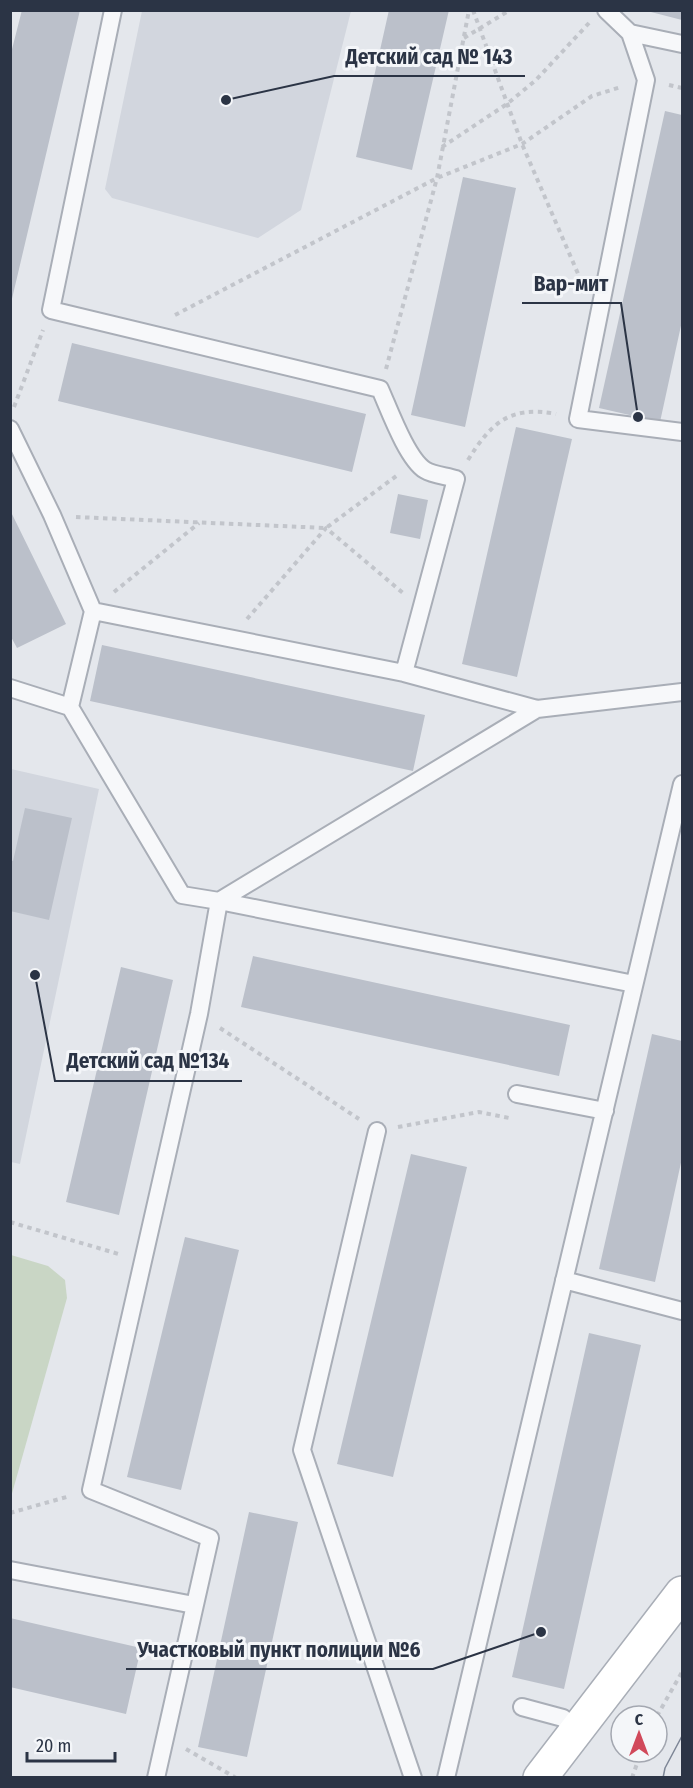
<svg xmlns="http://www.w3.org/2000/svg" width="693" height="1788" font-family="'Fira Sans Condensed',sans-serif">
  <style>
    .built { fill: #d2d6de }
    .green { fill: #c9d6c5 }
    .building { fill: #bbc0ca }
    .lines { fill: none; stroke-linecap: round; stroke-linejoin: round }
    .service-casing { stroke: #a9aeb7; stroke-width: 20 }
    .secondary-casing { stroke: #a9aeb7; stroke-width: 36 }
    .path { stroke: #c2c5cb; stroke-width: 4; stroke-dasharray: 4.5 4.5; stroke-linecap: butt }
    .service { stroke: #f7f8fa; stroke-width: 16 }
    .secondary { stroke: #fff; stroke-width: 33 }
    .tram { stroke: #7d8696; stroke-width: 1.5 }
    .leader { fill: none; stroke: #2b3445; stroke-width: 2 }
    .callout-dot { fill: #2b3445; stroke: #f4f6f9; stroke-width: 2 }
    .callout-label { font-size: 21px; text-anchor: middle; font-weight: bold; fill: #2b3445; stroke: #f4f6f9; stroke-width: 6; stroke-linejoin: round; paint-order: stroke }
  </style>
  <rect width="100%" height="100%" fill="#e4e7ec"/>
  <path class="built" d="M142 11H351L301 210 258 238 112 198 105 189Z
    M11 769 99 789 20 1164 11 1162Z"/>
  <path class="green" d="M11 1255 48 1266 65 1280 67 1298 11 1497Z"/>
  <path class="building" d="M22 10H80L11 303 10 57Z
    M389 10H449L412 170 356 157Z
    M647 10H682V20L647 11Z
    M665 111 682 115V321L660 422 599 408Z
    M463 177 516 188 465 427 411 415Z
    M72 343 366 414 352 472 58 401Z
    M516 427 572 439 517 677 462 664Z
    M398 494 428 500 420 539 390 533Z
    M10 510 66 624 17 648 10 635Z
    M102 645 425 715 413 771 90 701Z
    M25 808 72 818 49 920 10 911V860L13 861Z
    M253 956 570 1025 559 1076 241 1007Z
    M121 967 173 980 119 1215 66 1202Z
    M652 1034 682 1041V1158L655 1282 599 1269Z
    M411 1154 467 1167 393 1477 337 1464Z
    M185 1237 239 1250 181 1490 127 1477Z
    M589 1333 641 1345 564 1689 512 1677Z
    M249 1512 298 1522 247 1757 198 1747Z
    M10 1618 141 1648 126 1714 10 1687Z"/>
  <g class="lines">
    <g class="service-casing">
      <path id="service" d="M113 10 51 310 380 389C389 409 407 459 425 470 433 475 447 476 456 479L404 673
        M606 10 630 33 646 80 578 419 682 432
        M630 33 682 44
        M10 429 52 515 93 611 70 707 182 895 219 901 537 709
        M93 611 404 673 537 709 682 692
        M10 688 70 707
        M517 1094 605 1111
        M377 1131 302 1450 413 1778
        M564 1280 682 1311
        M10 1570 194 1605
        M522 1707 563 1718 576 1731
        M156 1778 210 1538 91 1490 199 1014 219 901 634 984
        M446 1778 682 784"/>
    </g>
    <g class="secondary-casing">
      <path id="secondary" d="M540 1778 682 1593"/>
    </g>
    <path class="path" d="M473 10 522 144 582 283
      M464 38 510 10
      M669 85 682 88
      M442 147 507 104 536 80 589 23
      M175 315 437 178 522 144 592 96 621 87
      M386 369 437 178 469 10
      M14 407 43 330
      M468 460C491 423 510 405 556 414
      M76 517 326 528 399 474
      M114 592 199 523
      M247 619 326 528 403 593
      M220 1028 359 1119
      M398 1127 479 1112 509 1118
      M10 1222 122 1255
      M10 1513 70 1496
      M657 1716 682 1672
      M186 1749 236 1778
      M632 1778 641 1752"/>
    <use href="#service" class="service"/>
    <use href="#secondary" class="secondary"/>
    <path class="tram" d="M663 1778 665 1768 682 1736"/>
  </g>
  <path class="leader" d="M226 100L334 76H525M638 417L621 303H522M35 975L55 1081H242M541 1632L433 1669H126"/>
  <g class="callout-dot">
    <circle cx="226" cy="100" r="6"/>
    <circle cx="638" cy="417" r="6"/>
    <circle cx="35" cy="975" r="6"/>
    <circle cx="541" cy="1632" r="6"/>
  </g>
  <g class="callout-label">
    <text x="429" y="64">Детский сад № 143</text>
    <text x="571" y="291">Вар-мит</text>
    <text x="148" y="1068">Детский сад №134</text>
    <text x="279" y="1657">Участковый пункт полиции №6</text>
  </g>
  <rect width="693" height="1788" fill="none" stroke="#2b3445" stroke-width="24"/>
  <g transform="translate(639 1734)"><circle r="28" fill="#f4f6f9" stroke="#a4a8b1" stroke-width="1.5"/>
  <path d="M0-4.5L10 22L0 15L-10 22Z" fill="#d1495b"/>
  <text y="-9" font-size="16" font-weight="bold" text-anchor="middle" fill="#2b3445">С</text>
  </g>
  <path d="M27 1752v9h88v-9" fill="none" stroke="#2b3445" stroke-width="3"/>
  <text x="36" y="1752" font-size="18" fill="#2b3445" stroke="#f4f6f9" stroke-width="4.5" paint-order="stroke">20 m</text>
</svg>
